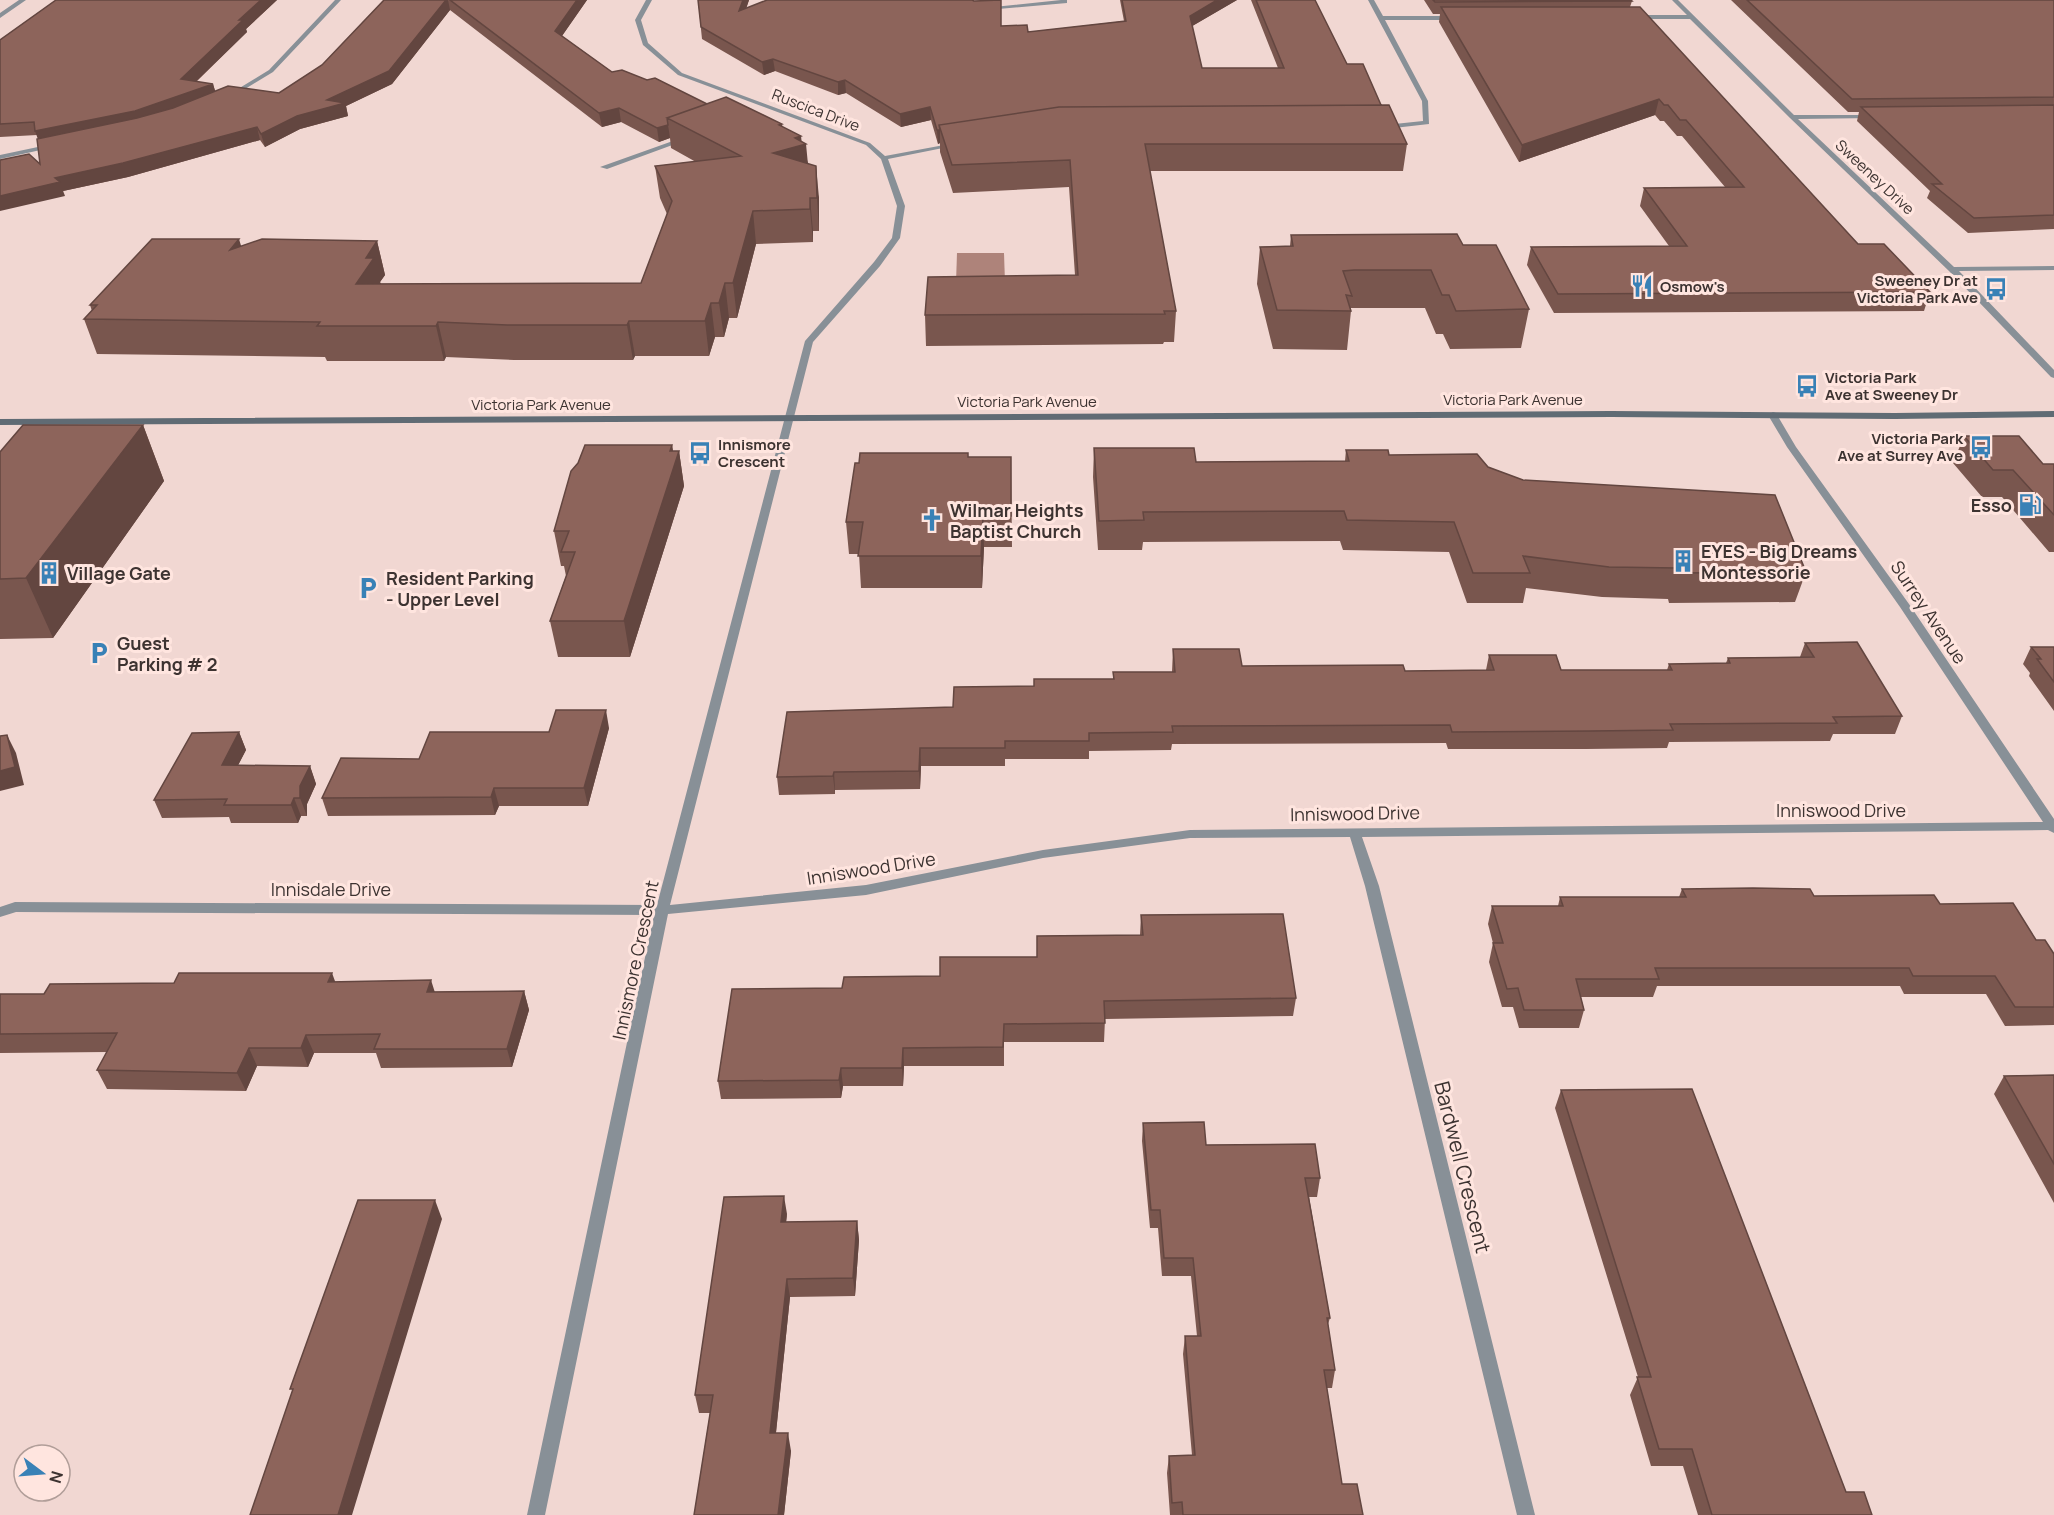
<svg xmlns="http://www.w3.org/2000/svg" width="2054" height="1515" font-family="Manrope,sans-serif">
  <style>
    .water { fill: #ae837a }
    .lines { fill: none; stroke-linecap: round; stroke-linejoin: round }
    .minor { fill: #889097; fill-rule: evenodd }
    .secondary { fill: #606b74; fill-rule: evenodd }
    .wall { fill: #79564e }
    .shaded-wall { fill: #634640 }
    .building { fill: #8d645b; stroke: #634640; stroke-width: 1.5 }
    .labels { text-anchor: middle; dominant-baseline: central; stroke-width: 6; stroke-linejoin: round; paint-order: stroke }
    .far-street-label { font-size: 15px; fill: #3d3331; stroke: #ffe5df }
    .far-poi-label { font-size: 15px; font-weight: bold; fill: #3d3331; stroke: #ffe5df; text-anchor: start }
    .poi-label { font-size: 18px; font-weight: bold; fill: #3d3331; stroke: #ffe5df; text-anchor: start }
    .street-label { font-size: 18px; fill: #3d3331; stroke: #ffe5df }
    .near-street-label { font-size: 21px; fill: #3d3331; stroke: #ffe5df }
  </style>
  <rect width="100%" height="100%" fill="#f1d7d2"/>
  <path class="water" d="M957 253H1004L1005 283H956Z"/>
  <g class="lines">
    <path class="minor" d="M19 0H26L0 18V13Z
      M335 0H341L273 72 232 97H228V95L269 70Z
      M646 0H652L641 20 648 43 682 73 870 143 885 156 955 143 958 145 888 159 905 206 900 238 880 266 813 342 670 905 866 885 1043 850 1190 830 2043 822 1900 607 1787 447 1768 415 1773 412 1776 413 1796 447 1909 604 2054 819V833L2048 830 1362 837 1379 886 1535 1515H1517L1365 886 1350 837 1190 838 1043 858 866 895 668 914 545 1515H527L654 915 16 912 0 917V907L15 902 657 905 805 341 874 262 892 238 897 206 881 159 866 145 678 75 643 45 635 20Z
      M1061 0H1067V3L987 10 984 8Z
      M1368 0H1374L1383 16H1455L1458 18 1455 20H1385L1428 101 1429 124 1385 129 1382 127 1385 125 1423 121 1422 101Z
      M1672 0H1678L1794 115H1876V117L1874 118 1798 119 1954 267 2054 266V270L1959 271 2054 370V378L2051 377 1949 271 1790 118 1690 19H1635L1632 17 1635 15H1687Z
      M684 137 686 138V140L607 169 600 167Z
      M52 144 55 146 54 147 0 159V155Z"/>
    <path class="secondary" d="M1611 411 1895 413 2054 411V417L1895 419 1611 417 0 425V419Z"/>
  </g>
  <path class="wall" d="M56 0H277L246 29 247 32 196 82 213 84 215 91 279 93 322 65 384 0H587L562 36 612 72 707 104 783 127 801 141 819 198V231H813V242L756 244 737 318H729L724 337H715L709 356H635L633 360H514L446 357 444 361H327L325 357 97 354 84 319 92 311 90 305 241 246 377 241 385 275 380 282 381 284 641 283 667 214 660 198 655 166 696 162 671 148 670 138 659 142 621 122 602 127 450 10 392 84 346 106 348 116 300 129 265 147 260 140 128 177 63 191 65 196 37 135 0 137V40Z
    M698 0H749L746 9 1001 26 1028 32 1124 21 1120 0H1237L1192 26 1202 68H1278L1251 0H1315L1347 64 1381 105 1407 144 1403 171H1150L1176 311 1174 342H1164L1163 344 926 346 925 315 1075 275 1069 187 953 193 940 152V143L938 144 931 120 901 127 846 93 838 95 775 71 764 75 702 39Z
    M1424 0H1631L1632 1 1630 7 1858 244 1930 292 1924 311 1554 313 1527 265 1531 247 1669 246 1640 206 1644 188 1725 187 1682 136H1677L1664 121H1660L1655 115 1519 162 1439 22 1440 14H1433Z
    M1731 0H2054V229L1968 233 1927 198 1930 191 1857 121 1859 112H1848Z
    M1291 235 1463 245 1529 309 1521 348 1450 349 1443 334H1436L1425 308H1351V311L1347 350 1273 349 1257 284 1260 247 1290 246Z
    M143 425 164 481 53 638 0 639V452Z
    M1964 436 2043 464H2054V552H2049L2002 497H1982L1953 463Z
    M672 445 673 451H679L684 486 630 657H558L550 621 566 576 564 566H561L554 531Z
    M1094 448 1196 462 1345 461 1346 450 1488 467 1523 480 1806 572 1795 602 1669 603 1668 599 1602 597 1526 588 1523 603H1467L1449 552 1343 550 1340 541 1143 542 1142 550H1098L1093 477Z
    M968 457H1011L1012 547H984L982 588H861L859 554H849L846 522Z
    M1805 643 1902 716 1895 734H1833L1830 741 1669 742 1667 748 1586 749H1448L1446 743 1172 744 1171 750 1089 751V759H1005V766H921L920 789 835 790V794L779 795 777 777 953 707 1034 686 1113 679V672H1172L1173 649 1242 666 1405 671 1486 670 1489 655 1561 670H1667L1669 664 1726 663 1728 658 1800 657Z
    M2031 647H2054V711L2029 676 2030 673 2023 664Z
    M609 728 588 806H499L495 815 328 816 322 798 419 759 549 732Z
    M239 732 246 750 238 765 310 766 316 784 307 804V816H301L298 823H231L229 817 162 818 154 800Z
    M1682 889 1940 904 2036 940 2054 954V1025L2005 1026 1986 994H1904L1900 986H1657L1653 997H1581L1584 1010 1579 1028H1519L1513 1007H1502L1489 962 1493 943 1488 924 1492 906H1558L1560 897H1679Z
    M1141 915 1296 998 1293 1016 1105 1019 1104 1042H1004V1066H904L903 1086H843L841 1098 721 1099 718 1081 842 988 940 976 1037 957V936L1140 935Z
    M335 982 435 992 524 991 529 1010 512 1067 381 1068 376 1053H314L308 1067 257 1066 246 1091 107 1089 97 1070 107 1052 0 1053V994H44Z
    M2054 1075V1203L1994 1094 2004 1076Z
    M1561 1090 1846 1492 1872 1515H1698L1683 1466H1651L1630 1395 1638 1377 1555 1108Z
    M1143 1123 1206 1145 1320 1178 1317 1197H1309L1330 1318 1328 1324 1335 1370 1332 1388H1327L1342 1484 1363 1515H1170L1167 1473 1169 1456 1192 1455 1183 1354 1185 1336H1197L1191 1276H1162L1158 1228H1150L1142 1141Z
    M787 1214 786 1222 857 1221 859 1240 855 1296 790 1297 776 1433 791 1451 784 1515H694L710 1413H699L695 1395Z"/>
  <path class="shaded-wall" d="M261 0H277L246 29 247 32 185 92 181 79 239 20Z
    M446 0H448L450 10 392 84 346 106 348 116 300 129 265 147 261 134 327 100Z
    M577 0H587L557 43 555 31Z
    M743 0H749L741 23 739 11Z
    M1217 0H1237L1189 28 1190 16Z
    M773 59 775 71 764 75 762 62Z
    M845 80 846 93 838 95V82Z
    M213 84 217 97 40 145 35 131Z
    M1659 99 1655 115 1519 162 1522 145Z
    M930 107 931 120 901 127 900 114Z
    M619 108 621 122 602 127 599 113Z
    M782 124 785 150 795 138 801 136 802 145 806 144 809 175 773 153 779 125Z
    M668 125 670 138 659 142 657 128Z
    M257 127 260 140 128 177 63 191 65 196 0 211V196L55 178Z
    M937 130H940V143L938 144Z
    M816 166 819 198V231L817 198Z
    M810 198 813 231V242L810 209Z
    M753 211 756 244 737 318 733 283Z
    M239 239 249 272 230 250Z
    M377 241 385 275 380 282 383 291 356 284 366 258Z
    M725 283 729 318 724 337 719 303Z
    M711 303 715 337 709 356 705 321Z
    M629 321 635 356 633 360 627 325Z
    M438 322 446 357 444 361 436 326Z
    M143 425 164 481 53 638 26 578Z
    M672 445 675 465 679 451 684 486 630 657 624 621Z
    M983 516 984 547 982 588 981 556Z
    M606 710 609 728 588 806 584 788Z
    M239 732 246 750 229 783 222 765Z
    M7 735 16 753 24 785 0 791V771Z
    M920 748 921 766 920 789 919 771Z
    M310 766 316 784 307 804V816L300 798V786Z
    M834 772 835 790V794L833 776Z
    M494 788 499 806 495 815 491 797Z
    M294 798 301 816 298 823 291 805Z
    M332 973 339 992 328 982Z
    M431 980 437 999 427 992Z
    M524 991 529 1010 512 1067 507 1049Z
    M306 1035 314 1053 308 1067 301 1048Z
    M249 1048 257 1066 246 1091 237 1073Z
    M903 1048 904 1066 903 1086 902 1068Z
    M841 1068 843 1086 841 1098 839 1080Z
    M784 1196 787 1214 784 1241 781 1222Z
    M435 1200 442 1219 352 1515H338Z
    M857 1221 859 1240 855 1296 853 1278Z
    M787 1279 790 1297 774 1451 770 1433Z
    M788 1433 791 1451 784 1515H778Z"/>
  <path class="building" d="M56 0H261L239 20H243L181 79 213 84 135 111 35 131 34 122 0 124V40Z
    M384 0H446L389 71 327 100 345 103 297 116 261 134 257 127 123 163 55 178 60 182 0 196V160L29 154 40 164 37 139 137 118 173 108 228 86 279 93 322 65Z
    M450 0H577L555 31 612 72 622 70 647 80 655 78 707 104 667 118 668 125 657 128 619 108 599 113Z
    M698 0H743L739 11 767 0H972L974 1 1001 0V26L1027 25 1028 32 1126 21 1122 0H1217L1190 16 1202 68H1284L1256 0H1315L1347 64H1363L1381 105 1059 107 939 125 940 130H937L930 107 900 114 845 80 838 82 773 59 762 62 701 27Z
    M1433 0H1631L1632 1 1435 2Z
    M1747 0H2054V97L1852 99Z
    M1441 7H1640L1858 244H1884L1930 292 1558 294 1531 247 1687 246 1644 188 1744 187 1686 120H1680L1668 105H1664L1659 99 1522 145Z
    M726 97 782 124 779 125 801 136 795 138 806 144 773 153 816 166 817 198H810V209L753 211 733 283H725L719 303H711L705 321H629L627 325H507L438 322 436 326H317L320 322 84 319 97 305H90L152 239H239L230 250 262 239 377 241 366 258H374L356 284 641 283 672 201 655 166 741 156 667 118Z
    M1389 105 1407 144H1145L1176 311H1164L1165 314 925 315 928 277 1078 275 1070 160 952 165 939 125 1059 107Z
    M2054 105V215L1974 218 1932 184H1942L1861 107Z
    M1457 234 1463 245H1496L1529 309 1456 311 1449 295H1442L1431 270H1354L1343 271 1352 296 1346 295 1351 311 1277 310 1260 247 1293 246 1291 235Z
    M23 425H143L26 578 0 579V452Z
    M1964 436H2019L2043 464H2054V515L2013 470H1993Z
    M585 445H672L670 451H679L624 621H550L575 552H561L569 531H554L571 471 578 463Z
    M1094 448H1194L1196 462 1349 461 1346 450H1388L1389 455 1477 454 1488 467 1523 480 1775 495 1806 572 1678 573 1677 568 1609 567 1523 556 1530 573H1473L1454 522 1347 520 1344 511 1143 512 1144 520 1099 521Z
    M860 453H968V457H1011V516H983L981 556H858L863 522H846L855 463H859Z
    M1857 642 1902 716 1833 717 1837 723 1670 724 1673 730 1591 731 1452 732 1450 725 1172 726 1173 732 1089 733V741H1005V748H920L919 771 834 772 833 776 777 777 787 712 953 707 954 687 1034 686V679H1114L1113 672H1175L1173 649H1239L1242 666 1403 665 1405 671 1494 670 1489 655H1556L1561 670H1672L1669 664 1730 663 1728 658 1814 657 1805 643Z
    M2031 647H2054V682L2037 659H2041Z
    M556 710H606L584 788H494L491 797 322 798 341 758 419 759 430 732H549Z
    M239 732 222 765 310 766 300 786V798H294L291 805H224L227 799 154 800 192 733Z
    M7 735 15 767 0 771V736Z
    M1753 888 1810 889 1814 896 1934 895 1940 904 2013 903 2036 940H2045L2054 954V1007H2015L1995 976H1913L1909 968H1655L1659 979H1576L1584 1010H1524L1518 988 1507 989 1493 943H1503L1492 906H1563L1560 897H1686L1682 889Z
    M1283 914 1296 998 1104 1001 1105 1023 1004 1024 1003 1047 903 1048 902 1068H841L839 1080 718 1081 732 989 842 988 844 977 940 976V957H1037V936L1143 935 1141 915Z
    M179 973H332L328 982 431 980 427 992 524 991 507 1049H374L380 1034 306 1035 301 1048H249L237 1073 97 1070 117 1033 0 1034V994H44L50 984 174 983Z
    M2054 1075V1164L2004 1076Z
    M1692 1089 1846 1492H1864L1872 1515H1712L1692 1449H1659L1637 1377H1651L1561 1090Z
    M1204 1122 1206 1145 1315 1144 1320 1178H1305L1330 1318H1327L1335 1370H1324L1342 1484H1357L1363 1515H1183L1182 1502 1172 1503 1169 1456 1195 1455 1185 1336H1201L1193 1258H1164L1160 1210H1151L1143 1123Z
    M784 1196 781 1222 857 1221 853 1278 787 1279 770 1433H788L778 1515H694L713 1395H695L724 1197Z
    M358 1200H435L338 1515H250L293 1389H290Z"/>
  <defs>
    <g id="restaurant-bare" transform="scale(1.8)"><path d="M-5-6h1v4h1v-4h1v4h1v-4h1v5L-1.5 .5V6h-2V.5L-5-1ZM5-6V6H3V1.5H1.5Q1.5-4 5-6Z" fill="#3981b6" stroke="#ffe5df" stroke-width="2.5" paint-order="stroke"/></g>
    <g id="bus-bare" transform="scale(1.8)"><path d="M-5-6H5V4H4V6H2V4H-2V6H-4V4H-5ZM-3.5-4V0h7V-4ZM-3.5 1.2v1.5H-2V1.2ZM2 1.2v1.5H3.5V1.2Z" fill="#3981b6" stroke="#ffe5df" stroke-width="2.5" paint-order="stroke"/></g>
    <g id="fuel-bare" transform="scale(1.8)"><path d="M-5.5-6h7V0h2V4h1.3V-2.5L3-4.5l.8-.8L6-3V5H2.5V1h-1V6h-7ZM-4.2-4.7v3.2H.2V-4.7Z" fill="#3981b6" stroke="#ffe5df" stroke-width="2.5" paint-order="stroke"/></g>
    <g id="church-bare" transform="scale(1.8)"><path d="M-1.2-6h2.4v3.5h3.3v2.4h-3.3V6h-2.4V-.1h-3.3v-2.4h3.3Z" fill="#3981b6" stroke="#ffe5df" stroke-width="2.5" paint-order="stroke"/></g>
    <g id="building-bare" transform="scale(1.8)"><path d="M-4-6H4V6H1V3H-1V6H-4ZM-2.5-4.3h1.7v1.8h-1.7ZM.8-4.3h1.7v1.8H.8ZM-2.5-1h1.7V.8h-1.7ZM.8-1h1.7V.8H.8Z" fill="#3981b6" stroke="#ffe5df" stroke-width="2.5" paint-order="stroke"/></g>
    <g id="parking-bare" transform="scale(1.8)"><path d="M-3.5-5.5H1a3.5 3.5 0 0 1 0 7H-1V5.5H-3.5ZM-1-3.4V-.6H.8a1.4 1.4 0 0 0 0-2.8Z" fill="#3981b6" stroke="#ffe5df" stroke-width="2.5" paint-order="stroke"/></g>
  </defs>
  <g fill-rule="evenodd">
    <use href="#restaurant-bare" x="1642" y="286"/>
    <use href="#bus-bare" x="1996" y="289"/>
    <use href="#bus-bare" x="1807" y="386"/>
    <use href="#bus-bare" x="1981" y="447"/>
    <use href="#bus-bare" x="700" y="453"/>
    <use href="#fuel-bare" x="2030" y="505"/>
    <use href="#church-bare" x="932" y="520"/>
    <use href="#building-bare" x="1683" y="561"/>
    <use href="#building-bare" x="49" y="573"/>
    <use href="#parking-bare" x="368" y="588"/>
    <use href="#parking-bare" x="99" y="653"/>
  </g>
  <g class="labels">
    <g class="far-street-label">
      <text transform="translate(816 110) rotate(21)">Ruscica Drive</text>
      <text transform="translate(1875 177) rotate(43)">Sweeney Drive</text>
      <text x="1513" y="399">Victoria Park Avenue</text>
      <text x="1027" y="401">Victoria Park Avenue</text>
      <text x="541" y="404">Victoria Park Avenue</text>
    </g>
    <g class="far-poi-label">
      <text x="1978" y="280" text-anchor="end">Sweeney Dr at<tspan x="1978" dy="17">Victoria Park Ave</tspan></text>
      <text x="1660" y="286">Osmow's</text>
      <text x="1825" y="377">Victoria Park<tspan x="1825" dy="17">Ave at Sweeney Dr</tspan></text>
      <text x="1963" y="438" text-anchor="end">Victoria Park<tspan x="1963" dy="17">Ave at Surrey Ave</tspan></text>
      <text x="718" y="444">Innismore<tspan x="718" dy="17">Crescent</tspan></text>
    </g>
    <g class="poi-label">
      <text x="2012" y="505" text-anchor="end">Esso</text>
      <text x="950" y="510">Wilmar Heights<tspan x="950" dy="21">Baptist Church</tspan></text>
      <text x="1701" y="551">EYES - Big Dreams<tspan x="1701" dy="21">Montessorie</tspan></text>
      <text x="67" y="573">Village Gate</text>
      <text x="386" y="578">Resident Parking<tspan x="386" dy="21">- Upper Level</tspan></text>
      <text x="117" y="643">Guest<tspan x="117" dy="21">Parking # 2</tspan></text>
    </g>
    <g class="street-label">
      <text transform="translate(1929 612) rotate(56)">Surrey Avenue</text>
      <text x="1841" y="810">Inniswood Drive</text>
      <text transform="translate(1355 813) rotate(-1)">Inniswood Drive</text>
      <text transform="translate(871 868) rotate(-9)">Inniswood Drive</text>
      <text x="331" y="889">Innisdale Drive</text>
      <text transform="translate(635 960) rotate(-78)">Innismore Crescent</text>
    </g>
    <g class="near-street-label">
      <text transform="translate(1463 1167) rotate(76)">Bardwell Crescent</text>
    </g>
  </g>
  <g transform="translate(42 1473) rotate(106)"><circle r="28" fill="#ffe5df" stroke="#b19e99" stroke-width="1.5"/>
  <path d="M0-4.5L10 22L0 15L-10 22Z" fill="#3981b6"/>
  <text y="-9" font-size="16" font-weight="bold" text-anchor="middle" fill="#3d3331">N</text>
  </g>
</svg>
